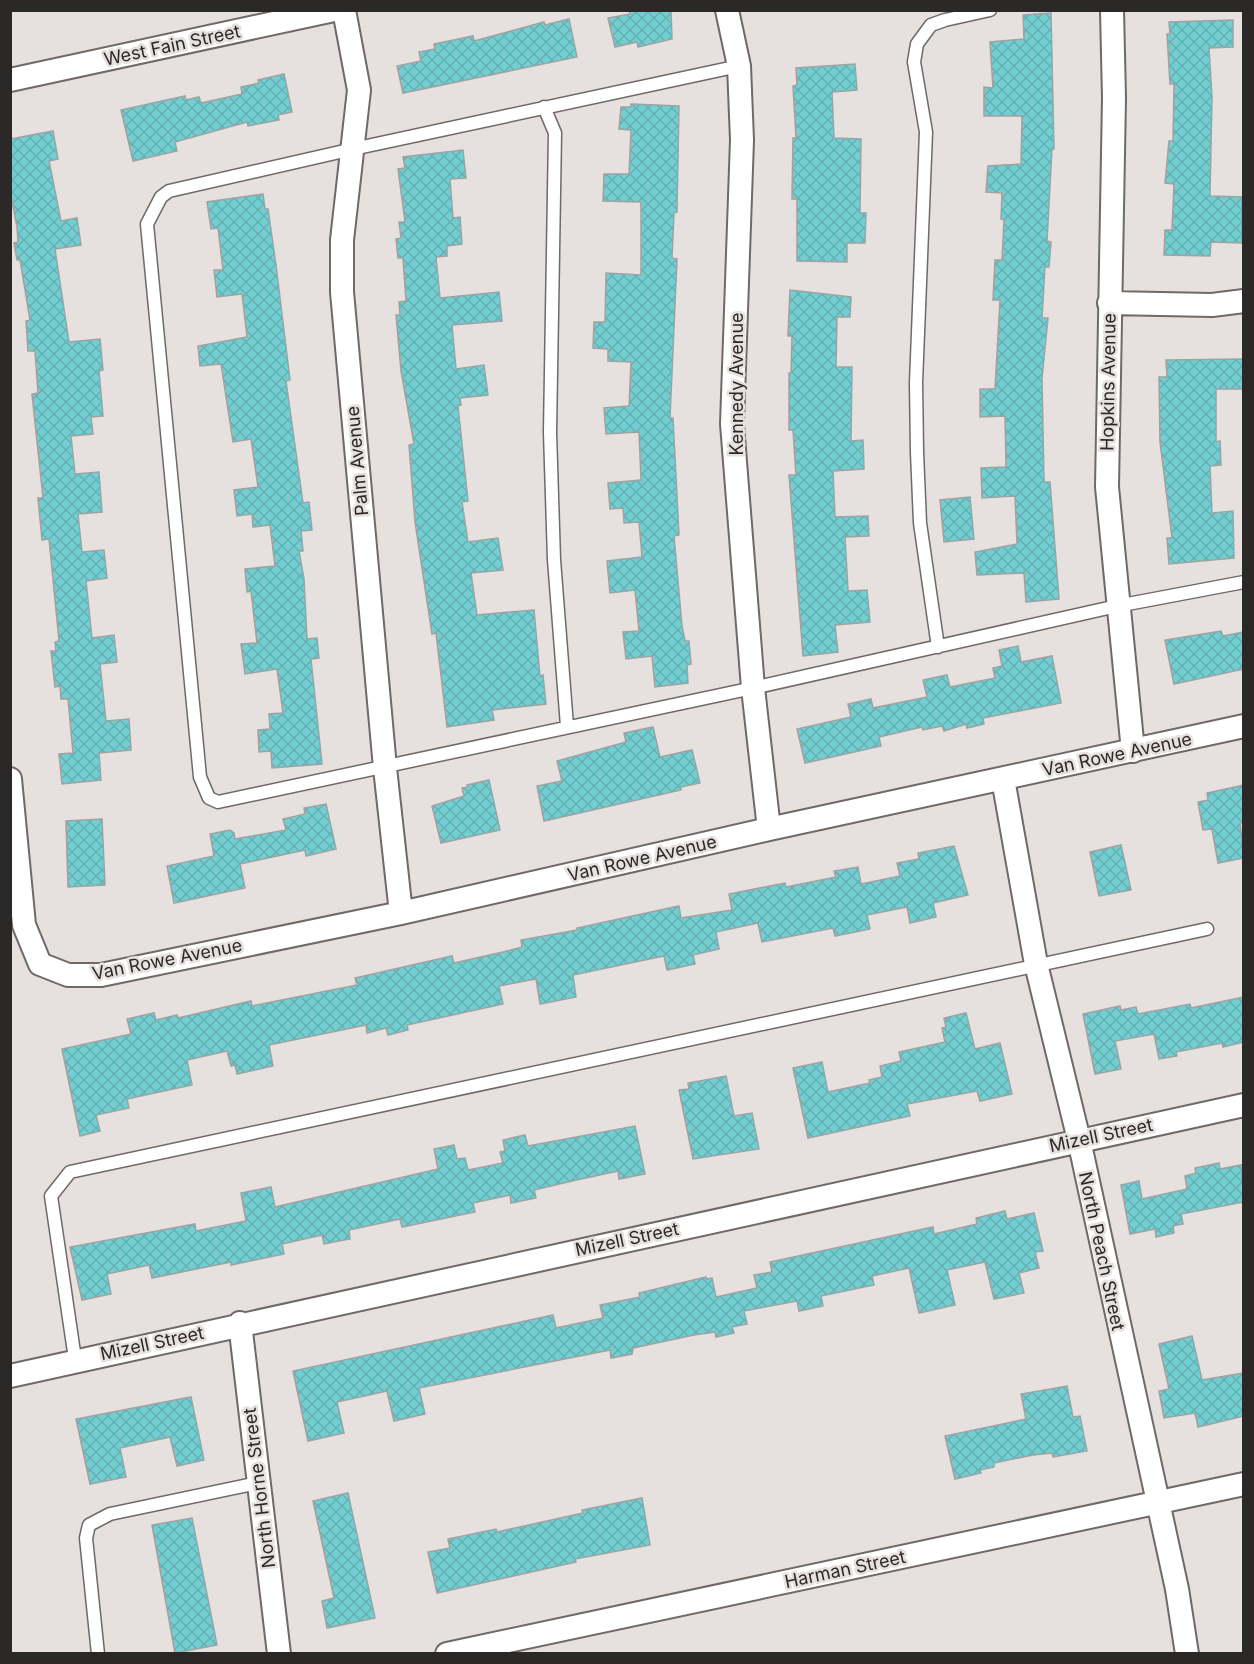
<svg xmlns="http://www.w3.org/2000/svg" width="1254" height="1664" font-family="Inter,sans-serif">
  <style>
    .building { fill: url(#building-cross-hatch); stroke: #9da3a3; stroke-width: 1.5 }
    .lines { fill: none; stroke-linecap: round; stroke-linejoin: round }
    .lane-casing { stroke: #6f6968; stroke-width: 15 }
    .street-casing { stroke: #6f6968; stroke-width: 26 }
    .lane { stroke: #fff; stroke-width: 12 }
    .street { stroke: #fff; stroke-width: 22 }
    .labels { text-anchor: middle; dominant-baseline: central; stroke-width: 5; stroke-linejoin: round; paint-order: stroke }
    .street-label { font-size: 18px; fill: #2b2928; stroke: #e6e0de }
  </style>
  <defs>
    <pattern id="building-cross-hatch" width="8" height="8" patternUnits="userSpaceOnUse" patternTransform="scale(1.5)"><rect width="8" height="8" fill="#73ced1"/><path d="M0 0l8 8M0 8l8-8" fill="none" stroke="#64b1b3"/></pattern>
  </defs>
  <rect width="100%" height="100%" fill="#e6e0de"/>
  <path class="building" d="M629 10H671L672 39 638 47 637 42 615 47 608 18 630 14Z
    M1051 13 1054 149H1052L1047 241 1051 242 1049 267H1045L1042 318H1048L1042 378 1044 482H1050L1059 599 1026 602 1024 573 977 575 975 552 1017 544 1015 496 982 498 981 468 1006 467 1005 416 980 417V389H995L1000 300H993L995 260H1002L1004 220 1001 219 1002 193 986 192 988 166 1021 164 1022 116H984V87L993 88 990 42 1024 39 1023 15Z
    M569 19 577 57 403 93 397 66 421 61 419 52 435 49 434 44 473 36 474 41 544 22 545 25Z
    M1233 20V47L1209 48 1212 97 1210 196 1242 197V243L1211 242 1210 256 1164 255 1165 230H1172L1174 184 1165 183 1169 141H1173L1174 84H1170L1167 34H1170L1169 22Z
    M855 64 857 90 832 92 834 138 861 139 860 213H866L865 243H847V262L797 261V199H792L793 138H796L793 86 797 85 796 68Z
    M284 74 292 112 278 115 279 120 248 126 247 122 175 142 177 151 133 161 121 110 185 96 186 100 199 97 201 103 242 94 241 87 259 83 258 80Z
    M631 104 679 106 677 212 674 213 672 258 677 259 670 418H673L679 535 674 536 682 626 685 641H689L691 664 687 665 688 683 655 687 652 656 626 659 623 632 639 631 635 590 610 593 607 561 642 557 639 522 624 523 623 508 610 509 608 483 641 480 639 432 606 434 604 408 629 406 631 362 608 361V349L593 348 594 322H605L606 273 641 275V202L603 201 604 174H629L631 130 619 129 621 107H631Z
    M53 131 58 159 49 161 61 221 77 218 81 245 55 249 69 342 100 339 103 370 99 371 103 416 91 417 93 434 71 436 75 474 99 472 102 512 78 514 82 552 104 550 107 578 86 581 92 638 114 635 117 662 100 664 106 721 129 719 131 750 99 753 101 780 62 784 59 754 73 753 68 699H61L60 686 55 687 51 651H56L55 642 59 641 49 539 42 540 38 498H43L32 394 38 393 35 351H28L26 321 30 320 20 260H17L14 243 18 242 17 227 10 191V139Z
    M463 150 466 178 450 179 453 218 460 217 462 244 447 246V256L436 257 440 298 499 292 502 321 452 325 456 369 484 365 488 395 460 398 461 405 458 406 468 501 462 502 468 542 498 538 503 570 471 573 477 615 534 610 540 676 543 675 546 704 492 710 494 720 447 727 436 633 432 634 415 522 409 445 414 444 401 371 396 315H400L399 302 406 301 403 258H398L396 239 401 238 399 222H405L398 169 405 168 403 157Z
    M263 194 265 209H268L276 265 290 380 286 381 303 503 309 502 312 530 301 531 303 551H299L304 579 307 639 317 638 319 658 311 659 322 764 272 768 271 751 259 752 258 730 270 729 269 714 283 713 277 669 245 674 241 644 257 643 251 591 247 592 245 569 275 566 270 525 253 527 252 514 237 516 234 490 258 487 251 439 233 442 221 364 200 366 198 346 247 337 242 294 217 297 214 270H223L218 228 211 229 207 202Z
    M790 290 851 297 850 317H837L836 367H852L851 441 863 440 864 469 833 471 835 517 868 516 869 536 845 537 848 591 867 590 870 622 835 625 838 652 803 656 789 475H796L793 430H789V373H791L792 336H788Z
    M1244 359V389H1216V442L1220 441 1221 465 1210 466 1212 513 1233 511 1234 558 1169 564 1167 538H1172L1160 442 1159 377H1167L1166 360Z
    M970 497 974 539 944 542 940 500Z
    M1221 631 1223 636 1244 632V669L1174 684 1165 640Z
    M1018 646 1021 662 1052 656 1061 703 983 718 984 724 967 728 966 724 944 731 942 726 923 730 922 727 879 737 881 746 805 763 797 729 851 717 848 704 871 699 873 708 927 697 923 680 947 675 950 687 995 678 993 668 1002 666 999 650Z
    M653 727 660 757 692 750 700 783 681 787V790L544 821 537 786 562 781 557 761 626 742 624 733Z
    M489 780 500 830 441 843 432 806 464 796 462 788 468 787 467 785Z
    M1244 785V822L1240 823 1244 858 1218 863 1212 829 1203 830 1198 802 1208 800 1207 793Z
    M326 804 336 849 306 856 305 850 240 864 245 888 174 903 167 866 214 856 210 834 230 830 234 833 235 839 286 830 283 819 305 814 304 808Z
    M102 819 105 885 68 887 66 821Z
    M1121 845 1131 890 1099 896 1090 852Z
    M954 846 968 895 933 903 936 917 910 923 907 907 867 915 870 929 835 936 833 928 762 942 758 923 716 932 719 949 693 955 695 964 667 970 664 956 573 975 576 997 540 1004 536 979 499 986 503 1004 407 1025 408 1030 388 1035 386 1028 367 1033 366 1025 269 1045 273 1066 237 1074 235 1065 231 1066 227 1051 187 1060 192 1085 127 1099 129 1108 96 1115 100 1131 80 1136 62 1049 131 1034 127 1019 154 1013 156 1020 177 1015 178 1018 251 1001 252 1006 357 985 355 978 452 956 454 963 503 952 522 947 521 940 577 930V928L679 906 681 918 732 910 729 894 785 883 786 887 836 877 834 871 858 867 861 884 900 876 897 863 919 859 918 853Z
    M1244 997V1042L1223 1047 1222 1043 1176 1052 1177 1056 1159 1059 1154 1034 1115 1041 1121 1069 1095 1074 1083 1014 1120 1006 1121 1010 1136 1007 1138 1014 1190 1004 1191 1008Z
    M966 1013 975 1049 1000 1043 1012 1094 980 1101 977 1091 907 1104 910 1116 808 1138 793 1068 822 1062 828 1092 870 1083 869 1080 882 1077 880 1066 901 1061 899 1052 945 1042 942 1028 946 1027 944 1018Z
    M726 1076 734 1116 752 1113 759 1149 693 1159 679 1090 689 1089 688 1083Z
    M635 1126 645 1174 619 1179 618 1171 572 1181 534 1190 536 1198 511 1203 510 1195 473 1203 475 1212 402 1227 400 1219 349 1230 350 1239 324 1244 322 1235 282 1244 284 1254 231 1265V1262L152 1278 149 1265 107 1274 111 1294 82 1300 70 1247 195 1224 196 1231 246 1221 241 1193 271 1187 275 1207 438 1169 434 1149 454 1145 457 1159 465 1158 468 1170 503 1163 500 1152 505 1151 503 1140 525 1135 528 1146Z
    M1219 1163 1220 1169 1241 1165 1244 1202 1181 1214 1183 1224 1173 1226 1174 1233 1156 1237 1155 1229 1130 1234 1121 1185 1139 1181 1142 1199 1187 1189 1185 1176 1196 1173 1195 1168Z
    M1005 1211 1007 1219 1034 1213 1043 1251 1035 1252 1039 1268 1019 1273 1024 1293 994 1299 985 1262 947 1270 955 1305 919 1313 909 1268 872 1276 874 1285 821 1296 823 1306 799 1311 797 1301 744 1311 747 1324 732 1327 734 1333 716 1337 715 1332 694 1335 633 1348 632 1354 611 1358 610 1350 419 1388 425 1414 394 1421 387 1391 337 1402 344 1433 308 1441 293 1371 553 1315 556 1328 603 1318 600 1305 640 1297 639 1293 706 1277V1279L712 1278 716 1297 757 1288 754 1275 772 1272 770 1262 933 1227 934 1234 977 1224 976 1218Z
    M1192 1336 1202 1380 1244 1373V1416L1198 1427 1195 1413 1164 1418 1159 1391 1169 1389 1159 1344Z
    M1067 1386 1073 1417 1080 1416 1087 1451 1053 1457 1052 1453 1033 1455 994 1463V1467L980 1470 981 1473 955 1479 945 1436 1026 1419 1021 1394Z
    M191 1397 204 1460 177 1466 170 1437 120 1448 126 1477 90 1484 76 1419Z
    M348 1493 375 1618 327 1628 322 1601 334 1598 313 1501Z
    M642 1498 650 1545 575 1559 576 1562 437 1593 428 1552 450 1548 448 1539 496 1529 497 1532 583 1513 582 1510Z
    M192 1518 217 1645 175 1653 152 1525Z"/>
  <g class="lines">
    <g class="lane-casing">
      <path id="lane" d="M739 66 353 149 169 191 161 197 147 224 200 777 209 798 218 802 753 688 1117 606 1244 582
        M544 107 555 133 550 432 554 560 567 726
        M938 647 920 523 917 452 916 383 926 132 914 62 917 44 931 25 945 20 990 10
        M75 1359 51 1196 70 1172 1207 929
        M98 1654 86 1538 89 1525 110 1514 258 1483"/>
    </g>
    <g class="street-casing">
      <path id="street" d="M344 10 359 90 342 240V292L385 768 401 913
        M727 10 739 66 742 140 732 424 753 688 769 829
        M1112 10 1114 98 1107 487 1133 751
        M10 80 334 10
        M1109 303 1212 305 1244 301
        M10 779 24 925 40 964 68 975H101L401 913 769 829 1244 726
        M1003 779 1036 964 1079 1140 1177 1589 1187 1654
        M240 1323 279 1654
        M10 1376 1244 1105
        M447 1654 1244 1484"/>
    </g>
    <use href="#lane" class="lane"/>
    <use href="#street" class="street"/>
  </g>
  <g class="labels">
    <g class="street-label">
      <text transform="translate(172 45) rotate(-12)">West Fain Street</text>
      <text transform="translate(1108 382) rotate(-89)">Hopkins Avenue</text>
      <text transform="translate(736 384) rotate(-90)">Kennedy Avenue</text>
      <text transform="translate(357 461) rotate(-95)">Palm Avenue</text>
      <text transform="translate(1117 754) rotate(-12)">Van Rowe Avenue</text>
      <text transform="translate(642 858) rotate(-13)">Van Rowe Avenue</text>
      <text transform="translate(167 959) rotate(-11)">Van Rowe Avenue</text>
      <text transform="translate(1101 1135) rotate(-12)">Mizell Street</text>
      <text transform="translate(627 1239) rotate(-12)">Mizell Street</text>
      <text transform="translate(1102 1251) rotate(78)">North Peach Street</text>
      <text transform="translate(152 1343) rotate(-12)">Mizell Street</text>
      <text transform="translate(259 1488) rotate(-97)">North Horne Street</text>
      <text transform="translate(845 1569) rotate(-12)">Harman Street</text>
    </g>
  </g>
  <rect width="1254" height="1664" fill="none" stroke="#2b2928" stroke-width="24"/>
</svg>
